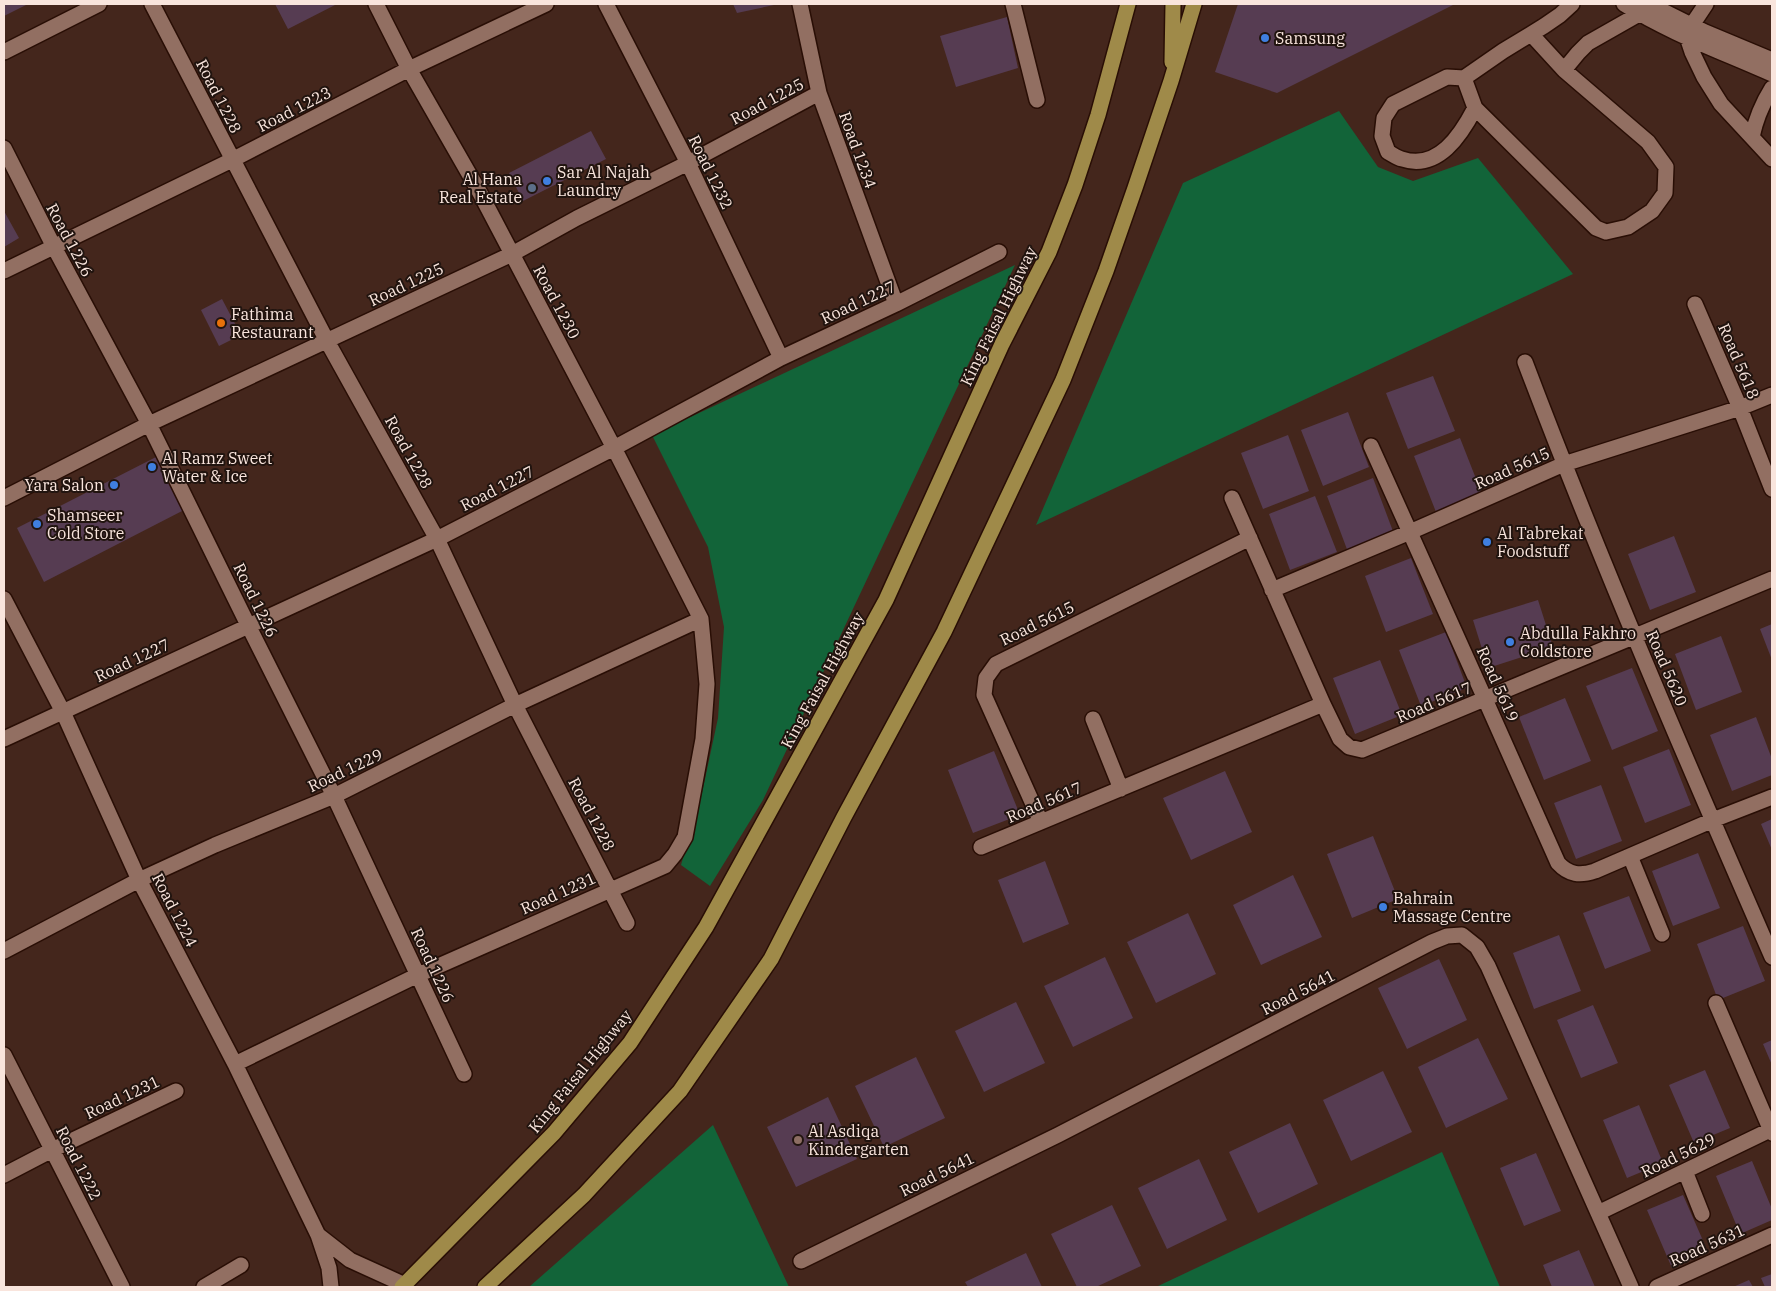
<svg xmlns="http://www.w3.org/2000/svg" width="1776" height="1291" font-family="'IBM Plex Serif',serif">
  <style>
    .green { fill: #126439 }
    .building { fill: #563c52 }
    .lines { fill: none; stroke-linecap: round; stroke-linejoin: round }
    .minor-casing { stroke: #290e05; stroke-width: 18 }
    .major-casing { stroke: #290e05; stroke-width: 18 }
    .minor { stroke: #926f62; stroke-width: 15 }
    .major { stroke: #9f8a49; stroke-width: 15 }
    .shop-dot { fill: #3f7fe0; stroke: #21140f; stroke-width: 2 }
    .service-dot { fill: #5c6f8a; stroke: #21140f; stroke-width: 2 }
    .food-dot { fill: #e8710a; stroke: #21140f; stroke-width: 2 }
    .education-dot { fill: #8d6e63; stroke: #21140f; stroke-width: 2 }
    .labels { text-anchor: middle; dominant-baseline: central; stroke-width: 4; stroke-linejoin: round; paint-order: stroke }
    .poi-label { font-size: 16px; fill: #f9e5dd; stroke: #21140f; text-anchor: start }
    .street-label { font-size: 16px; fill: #f9e5dd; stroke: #21140f }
  </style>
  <rect width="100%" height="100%" fill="#44261c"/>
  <path class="green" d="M1339 111 1378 167 1413 181 1478 158 1573 274 1036 525 1183 183Z
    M1015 265 763 800 710 886 681 865 702 793 718 718 724 627 708 547 652 435Z
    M713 1125 789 1287H529Z
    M1442 1152 1500 1287H1156Z"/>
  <path class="building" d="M4 4H28L4 16Z
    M275 4H337L288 29Z
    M733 4H774V5L737 13Z
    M1238 4H1455L1277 93 1215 72Z
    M1007 17 1018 68 956 87 940 36Z
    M591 131 606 159 523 201 509 173Z
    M4 211 19 238 4 247Z
    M222 299 241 335 219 346 201 310Z
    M1433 376 1455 431 1408 449 1386 393Z
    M1348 412 1369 467 1323 486 1301 430Z
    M1288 435 1309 491 1263 509 1241 453Z
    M1460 438 1482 494 1436 512 1414 456Z
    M156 457 184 510 44 582 17 528Z
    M1373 478 1394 534 1348 552 1327 496Z
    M1315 496 1337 552 1290 570 1269 514Z
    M1674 536 1696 592 1650 610 1628 554Z
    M1411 558 1433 614 1386 632 1365 576Z
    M1538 600 1553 647 1488 668 1473 620Z
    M1772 624V660L1760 629Z
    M1446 632 1467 688 1421 706 1399 650Z
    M1721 636 1742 692 1696 710 1675 654Z
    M1380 660 1402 715 1355 734 1333 678Z
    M1632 668 1658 731 1612 750 1586 686Z
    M1565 698 1591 761 1544 780 1519 717Z
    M1756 717 1772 759V775L1732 791 1710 735Z
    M1669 749 1691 805 1645 823 1623 767Z
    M994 751 1020 815 973 833 948 770Z
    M1225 771 1252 832 1191 860 1163 798Z
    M1601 785 1622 841 1576 859 1554 803Z
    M1772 819V850L1761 824Z
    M1373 836 1398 899 1352 918 1327 854Z
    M1698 853 1720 908 1673 926 1652 871Z
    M1045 861 1069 924 1023 943 998 880Z
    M1293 875 1322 937 1261 965 1233 905Z
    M1629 896 1651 951 1605 969 1583 913Z
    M1188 913 1216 974 1156 1003 1127 942Z
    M1743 926 1765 981 1718 1000 1697 944Z
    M1559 935 1581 991 1534 1009 1513 953Z
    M1105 957 1133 1018 1073 1047 1044 986Z
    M1439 959 1467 1020 1407 1049 1378 988Z
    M1016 1002 1045 1063 984 1092 955 1031Z
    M1593 1005 1618 1063 1581 1078 1557 1020Z
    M1478 1038 1508 1099 1446 1128 1418 1067Z
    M1772 1040V1065L1763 1044Z
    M916 1057 945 1118 884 1147 855 1086Z
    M1705 1070 1730 1128 1694 1143 1669 1085Z
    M1383 1071 1412 1132 1351 1161 1323 1100Z
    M828 1097 857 1159 796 1187 767 1127Z
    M1639 1105 1663 1163 1627 1178 1603 1120Z
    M1290 1123 1318 1184 1258 1213 1229 1152Z
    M1536 1153 1561 1211 1524 1226 1500 1168Z
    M1199 1159 1227 1220 1167 1249 1138 1188Z
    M1752 1161 1772 1209V1220L1740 1234 1716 1176Z
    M1683 1195 1708 1252 1672 1268 1647 1210Z
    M1112 1205 1141 1266 1096 1287H1077L1051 1234Z
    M1579 1250 1595 1287H1552L1543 1265Z
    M1026 1253 1042 1287H968L965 1282Z
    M1772 1274V1287H1765L1761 1278Z
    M1749 1280 1753 1287H1733Z"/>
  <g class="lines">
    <g class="minor-casing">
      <path id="minor" d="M152 4 327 341 437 539 515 705 627 923
        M606 4 688 163 781 358
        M800 4 819 93 896 304
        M1013 4 1037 100
        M1624 4C1669 33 1723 52 1772 74
        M1649 4 1705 32 1772 60
        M1706 4 1692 25 1687 37 1692 52 1704 77 1721 104 1772 159
        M4 52 99 4
        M1564 70 1578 53 1588 43 1639 14 1645 7
        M1464 78 1475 108C1461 135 1438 171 1402 159 1397 158 1392 154 1388 152L1382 136 1384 118 1393 104 1447 77 1464 78 1503 51 1544 26 1560 15 1572 4
        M1475 108 1596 228 1606 232 1628 227 1652 211 1665 193 1666 167 1648 142 1564 70 1531 34
        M1752 137C1756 118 1762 104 1772 88
        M4 148 54 247 149 424 248 625 334 796 464 1074
        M4 271 232 160 409 69 546 4
        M1695 304 1740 408 1772 489
        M1525 362C1601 563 1686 760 1772 957
        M1371 446 1485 699 1558 863C1569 875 1580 876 1595 871L1713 820 1772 797
        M4 498 149 424 512 254 577 218 688 163 819 93
        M1232 498 1323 704 1340 739 1349 747 1362 750 1772 579
        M1272 590 1410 532 1564 464 1740 408 1772 395
        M4 599 63 712 139 880 235 1064 318 1235 329 1268 331 1287
        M1093 719 1121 789
        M4 739 437 539 614 448 781 358 896 304 999 252
        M1041 822 984 695 986 678 996 664 1250 538
        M981 847 1323 704
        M1630 856 1662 934
        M4 951 139 880 215 845 334 796 515 705 701 619
        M1716 1003 1772 1133
        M4 1055 122 1287
        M235 1064 418 975 665 866 675 854 685 837 703 739 707 684 701 619 614 448 480 193 409 69 376 4
        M1685 1171 1702 1214
        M4 1175 52 1150 176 1091
        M1598 1213 1772 1129
        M318 1235 350 1260 405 1285
        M801 1261 1058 1135 1432 942 1447 936 1462 935 1477 947 1488 966 1631 1287
        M204 1287 241 1265
        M1657 1287 1772 1235"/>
    </g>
    <g class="major-casing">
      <path id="major" d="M1172 62 1173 4
        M402 1287 554 1133 630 1043 706 927 886 600 1002 344 1049 252 1075 185 1098 115 1128 4
        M485 1287 584 1195 680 1091 771 959 844 817 944 632 1063 380 1106 271 1135 188 1171 81 1194 4"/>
    </g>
    <use href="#minor" class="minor"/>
    <use href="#major" class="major"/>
  </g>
  <g class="shop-dot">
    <circle cx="1265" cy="38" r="5"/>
    <circle cx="547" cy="181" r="5"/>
    <circle cx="152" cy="467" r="5"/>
    <circle cx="114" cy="485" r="5"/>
    <circle cx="37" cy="524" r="5"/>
    <circle cx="1487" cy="542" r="5"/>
    <circle cx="1510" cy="642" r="5"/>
    <circle cx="1383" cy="907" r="5"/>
  </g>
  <circle class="service-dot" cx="532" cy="188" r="5"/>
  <circle class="food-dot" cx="221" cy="323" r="5"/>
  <circle class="education-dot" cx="798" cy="1140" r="5"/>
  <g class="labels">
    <g class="poi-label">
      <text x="1275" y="38">Samsung</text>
      <text x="557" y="172">Sar Al Najah<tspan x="557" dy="18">Laundry</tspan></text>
      <text x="522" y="179" text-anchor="end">Al Hana<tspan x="522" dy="18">Real Estate</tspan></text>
      <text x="231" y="314">Fathima<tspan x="231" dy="18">Restaurant</tspan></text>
      <text x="162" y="458">Al Ramz Sweet<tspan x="162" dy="18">Water &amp; Ice</tspan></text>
      <text x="104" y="485" text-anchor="end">Yara Salon</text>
      <text x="47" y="515">Shamseer<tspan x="47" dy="18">Cold Store</tspan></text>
      <text x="1497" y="533">Al Tabrekat<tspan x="1497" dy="18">Foodstuff</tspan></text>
      <text x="1520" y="633">Abdulla Fakhro<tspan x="1520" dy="18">Coldstore</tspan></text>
      <text x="1393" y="898">Bahrain<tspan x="1393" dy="18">Massage Centre</tspan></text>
      <text x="808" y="1131">Al Asdiqa<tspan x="808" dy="18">Kindergarten</tspan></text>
    </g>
    <g class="street-label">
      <text transform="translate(219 96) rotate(63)">Road 1228</text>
      <text transform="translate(767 101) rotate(-28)">Road 1225</text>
      <text transform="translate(294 109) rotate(-27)">Road 1223</text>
      <text transform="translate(858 150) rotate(70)">Road 1234</text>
      <text transform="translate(711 172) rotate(64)">Road 1232</text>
      <text transform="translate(70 240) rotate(62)">Road 1226</text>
      <text transform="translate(406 284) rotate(-25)">Road 1225</text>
      <text transform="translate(557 302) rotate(62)">Road 1230</text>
      <text transform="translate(858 302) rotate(-25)">Road 1227</text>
      <text transform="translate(998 316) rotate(-64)">King Faisal Highway</text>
      <text transform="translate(1739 361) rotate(67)">Road 5618</text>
      <text transform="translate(409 452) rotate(61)">Road 1228</text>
      <text transform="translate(1512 468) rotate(-24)">Road 5615</text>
      <text transform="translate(497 488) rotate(-27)">Road 1227</text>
      <text transform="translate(256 600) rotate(64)">Road 1226</text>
      <text transform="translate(1037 623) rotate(-26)">Road 5615</text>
      <text transform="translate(132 660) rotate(-25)">Road 1227</text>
      <text transform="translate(1667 668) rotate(67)">Road 5620</text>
      <text transform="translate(822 680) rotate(-61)">King Faisal Highway</text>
      <text transform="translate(1498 684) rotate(66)">Road 5619</text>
      <text transform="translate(1434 702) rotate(-23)">Road 5617</text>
      <text transform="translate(345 770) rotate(-25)">Road 1229</text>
      <text transform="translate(1044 802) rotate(-23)">Road 5617</text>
      <text transform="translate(592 814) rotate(62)">Road 1228</text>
      <text transform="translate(558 893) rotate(-24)">Road 1231</text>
      <text transform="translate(175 910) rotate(63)">Road 1224</text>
      <text transform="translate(433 965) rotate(65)">Road 1226</text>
      <text transform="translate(1298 992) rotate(-27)">Road 5641</text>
      <text transform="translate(580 1071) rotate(-51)">King Faisal Highway</text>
      <text transform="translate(122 1097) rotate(-25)">Road 1231</text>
      <text transform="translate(1678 1155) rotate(-26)">Road 5629</text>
      <text transform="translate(79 1163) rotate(63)">Road 1222</text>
      <text transform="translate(937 1174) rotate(-26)">Road 5641</text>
      <text transform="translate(1707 1245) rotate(-24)">Road 5631</text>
    </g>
  </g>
  <rect width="1776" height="1291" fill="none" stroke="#f9e5dd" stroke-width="10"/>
</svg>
